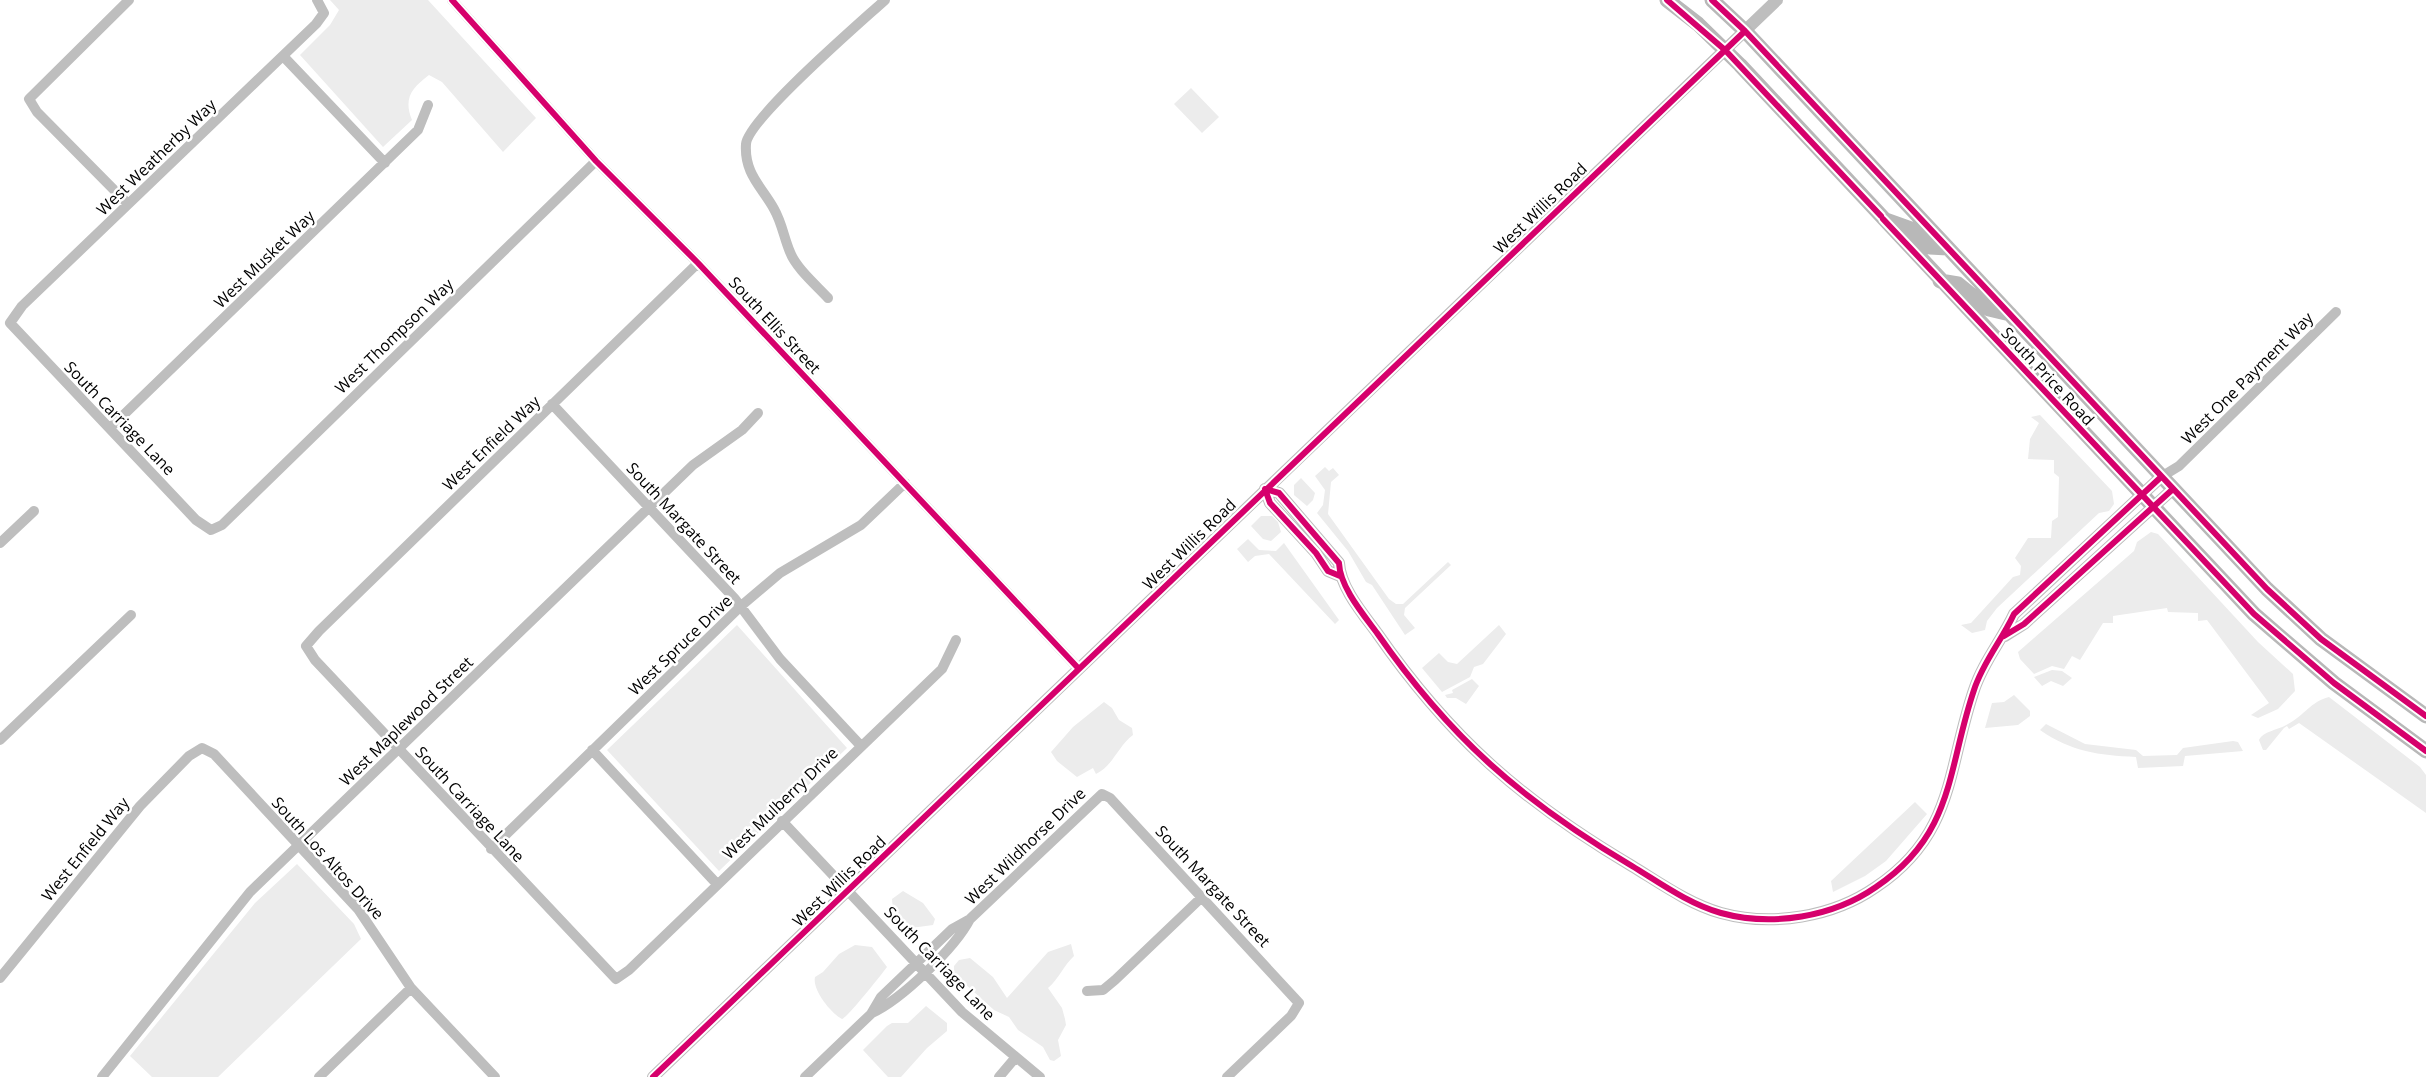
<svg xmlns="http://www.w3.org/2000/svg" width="2426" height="1077" font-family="'Open Sans',sans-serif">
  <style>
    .green { fill: #ececec }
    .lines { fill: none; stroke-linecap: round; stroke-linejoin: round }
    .minor { stroke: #bebebe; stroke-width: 10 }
    .tertiary { stroke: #bebebe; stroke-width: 12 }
    .secondary { stroke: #b8b8b8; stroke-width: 15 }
    .cycleway-casing { stroke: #fff; stroke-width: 10 }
    .cycleway { stroke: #d6006c; stroke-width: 6 }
    .labels { text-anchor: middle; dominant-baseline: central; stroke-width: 5; stroke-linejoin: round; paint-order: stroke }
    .street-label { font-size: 16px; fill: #000; stroke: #fff }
  </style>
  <rect width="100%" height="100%" fill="#fff"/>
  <path class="green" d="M330 0H428L536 118 503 152 442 82 429 75C412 88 403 98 412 120L383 147 300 55 330 25 339 10Z
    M1191 88 1219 117 1202 133 1174 104Z
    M2040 415 2112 491 2114 504 2109 511 2099 513 1997 608 1987 621 1985 630 1972 633 1961 625 1971 623 2013 577 2020 575 2021 566 2015 558 2028 538H2051L2052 521 2058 517 2059 477 2054 473V460L2028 459 2030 439 2039 423 2031 417Z
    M1325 467 1329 471 1333 468 1339 475 1331 482 1328 514 1389 599 1396 604H1403L1448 562 1451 565 1405 608 1404 615 1415 628 1405 635 1372 585 1366 582 1348 551 1317 513 1323 505 1325 490 1315 476Z
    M1301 478 1315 493 1313 500 1307 506 1294 495V485Z
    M1261 516H1272L1278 522 1281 532 1271 541 1263 539 1251 526Z
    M2151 532 2158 534 2258 642 2293 674 2295 691 2278 709 2258 718 2251 715 2269 703 2207 620 2198 621V613L2168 612 2167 608 2113 616V623H2103L2080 660 2072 656 2064 669 2052 666 2034 674 2020 659 2018 652 2134 551 2137 542Z
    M1248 539 1259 550 1276 551 1284 543 1339 620 1335 624 1269 554 1255 556 1248 562 1237 549Z
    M737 625 847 748 719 871 607 750Z
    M1499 625 1506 634 1483 664 1474 667 1470 677 1442 692 1422 668 1439 653 1448 662 1457 664Z
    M2052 670 2062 671 2072 678 2063 686 2051 681 2042 686 2034 677Z
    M1472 679 1479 686 1466 704 1456 698H1447L1445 695 1453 693 1452 690Z
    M2014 695 2030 711V716L2018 725 1985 728 1992 703 2004 702Z
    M2329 697 2420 767 2426 775V813L2299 723 2289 729 2287 726 2284 728 2266 750H2263L2259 740C2263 731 2279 730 2288 724 2305 715 2310 702 2329 697Z
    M1104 702 1112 708 1119 720 1132 728 1133 735C1118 746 1113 766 1096 774L1093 768 1077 777 1057 761 1051 752 1073 727Z
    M2046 724 2085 744 2136 750 2143 756 2177 755 2183 748 2233 741 2238 742 2243 751 2185 756 2183 766 2138 768 2136 757C2098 755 2072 752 2040 730Z
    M1915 802 1927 814 1886 861 1865 876 1833 892 1831 881Z
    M297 864 354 924 361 939 218 1077H152L130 1056 255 903Z
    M903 891 923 903 935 919 933 925 911 928C900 923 892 911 892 899Z
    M1071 944 1074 956C1063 966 1059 979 1048 988L1062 1008 1065 1019 1066 1025 1058 1040 1061 1056 1054 1061 1050 1060 1043 1047 1018 1030 1009 1017 994 1010 954 974V966L959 960 970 958 993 977 1007 998 1048 952Z
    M855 945 872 947 887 967C881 975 848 1017 842 1019 831 1013 812 990 815 977L823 972 839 954Z
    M926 1006 947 1023V1031L927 1048 901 1077H888L863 1050 887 1026 892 1023H908Z"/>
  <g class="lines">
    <path class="minor" d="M317 0 324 13 316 24 22 306 10 323 196 520 211 530 222 525 596 161
      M452 0 596 161 698 263 1079 669
      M283 56 385 163
      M128 204 37 112 29 99 129 0
      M698 263 319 631 306 646 315 660 616 979 629 970 942 669 956 640
      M828 298C816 285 796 268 790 252 784 238 782 223 774 209 762 187 744 174 746 144 748 119 861 22 885 0
      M552 404 735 599 780 659 861 746
      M110 428 418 130 428 105
      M2161 477 2179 466 2336 312
      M0 543 34 511
      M0 740 131 615
      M592 750 717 884
      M782 821 962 1012 1040 1077
      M491 849 741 606 780 573 861 525 905 483
      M0 978 140 806 189 756 202 748 214 754 358 909 411 988 495 1077
      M1087 991 1103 990 1115 980 1202 897
      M872 1013C902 999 955 948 970 919
      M102 1077 250 892 693 465 742 430 758 413
      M319 1077 411 988
      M805 1077 871 1014 881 997 952 929 970 919 1102 794 1110 798 1299 1003 1291 1016 1227 1077
      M999 1077 1016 1057"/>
    <path class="tertiary" d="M1265 489 1279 493 1339 563C1340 587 1363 614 1377 633 1450 738 1522 801 1632 866 1660 883 1689 904 1721 913 1772 927 1833 917 1876 887 1955 834 1947 769 1974 690 1983 662 2002 640 2014 614L2161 477
      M1265 489 1270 503 1316 553 1328 571 1340 576
      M2005 636 2024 624 2173 489
      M653 1077 1777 0"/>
    <path class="secondary" d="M1667 0 1698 24 1740 65 2254 614 2334 683 2426 751
      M1712 0 1745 31 2267 589 2321 639 2426 716
      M1886 220 1914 230 1930 247 1948 248
      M1940 281 1958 284 1989 309 2010 314"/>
    <g class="cycleway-casing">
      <path id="cycleway" d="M452 0 596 161 698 263 1079 669
        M1667 0 1725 50 1881 216
        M1712 0 1745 31 2267 589 2321 639 2426 716
        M1883 219 2254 614 2334 683 2426 751
        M1265 489 1279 493 1339 563C1340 587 1363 614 1377 633 1450 738 1522 801 1632 866 1660 883 1689 904 1721 913 1772 927 1833 917 1876 887 1955 834 1947 769 1974 690 1983 662 2002 640 2014 614L2161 477
        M1265 489 1270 503 1316 553 1328 571 1340 576
        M2004 636 2024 624 2173 489
        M653 1077 1745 31"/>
    </g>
    <use href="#cycleway" class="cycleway"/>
  </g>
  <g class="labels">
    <g class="street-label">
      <text transform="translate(156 157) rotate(-44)">West Weatherby Way</text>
      <text transform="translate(1540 208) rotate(-44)">West Willis Road</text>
      <text transform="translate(264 259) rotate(-44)">West Musket Way</text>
      <text transform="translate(775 325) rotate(47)">South Ellis Street</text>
      <text transform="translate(394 336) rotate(-44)">West Thompson Way</text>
      <text transform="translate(2048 376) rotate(47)">South Price Road</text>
      <text transform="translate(2247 378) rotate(-45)">West One Payment Way</text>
      <text transform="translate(120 418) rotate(46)">South Carriage Lane</text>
      <text transform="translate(491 443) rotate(-44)">West Enfield Way</text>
      <text transform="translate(684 523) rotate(47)">South Margate Street</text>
      <text transform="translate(1189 544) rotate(-44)">West Willis Road</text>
      <text transform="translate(680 645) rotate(-44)">West Spruce Drive</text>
      <text transform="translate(406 721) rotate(-44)">West Maplewood Street</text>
      <text transform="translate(780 803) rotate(-44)">West Mulberry Drive</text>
      <text transform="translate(470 804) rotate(47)">South Carriage Lane</text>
      <text transform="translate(1025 846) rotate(-44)">West Wildhorse Drive</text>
      <text transform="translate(85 849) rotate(-51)">West Enfield Way</text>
      <text transform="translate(328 858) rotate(48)">South Los Altos Drive</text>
      <text transform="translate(839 881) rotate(-44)">West Willis Road</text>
      <text transform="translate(1213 886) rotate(47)">South Margate Street</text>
      <text transform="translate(940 963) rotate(46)">South Carriage Lane</text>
    </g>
  </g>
</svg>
